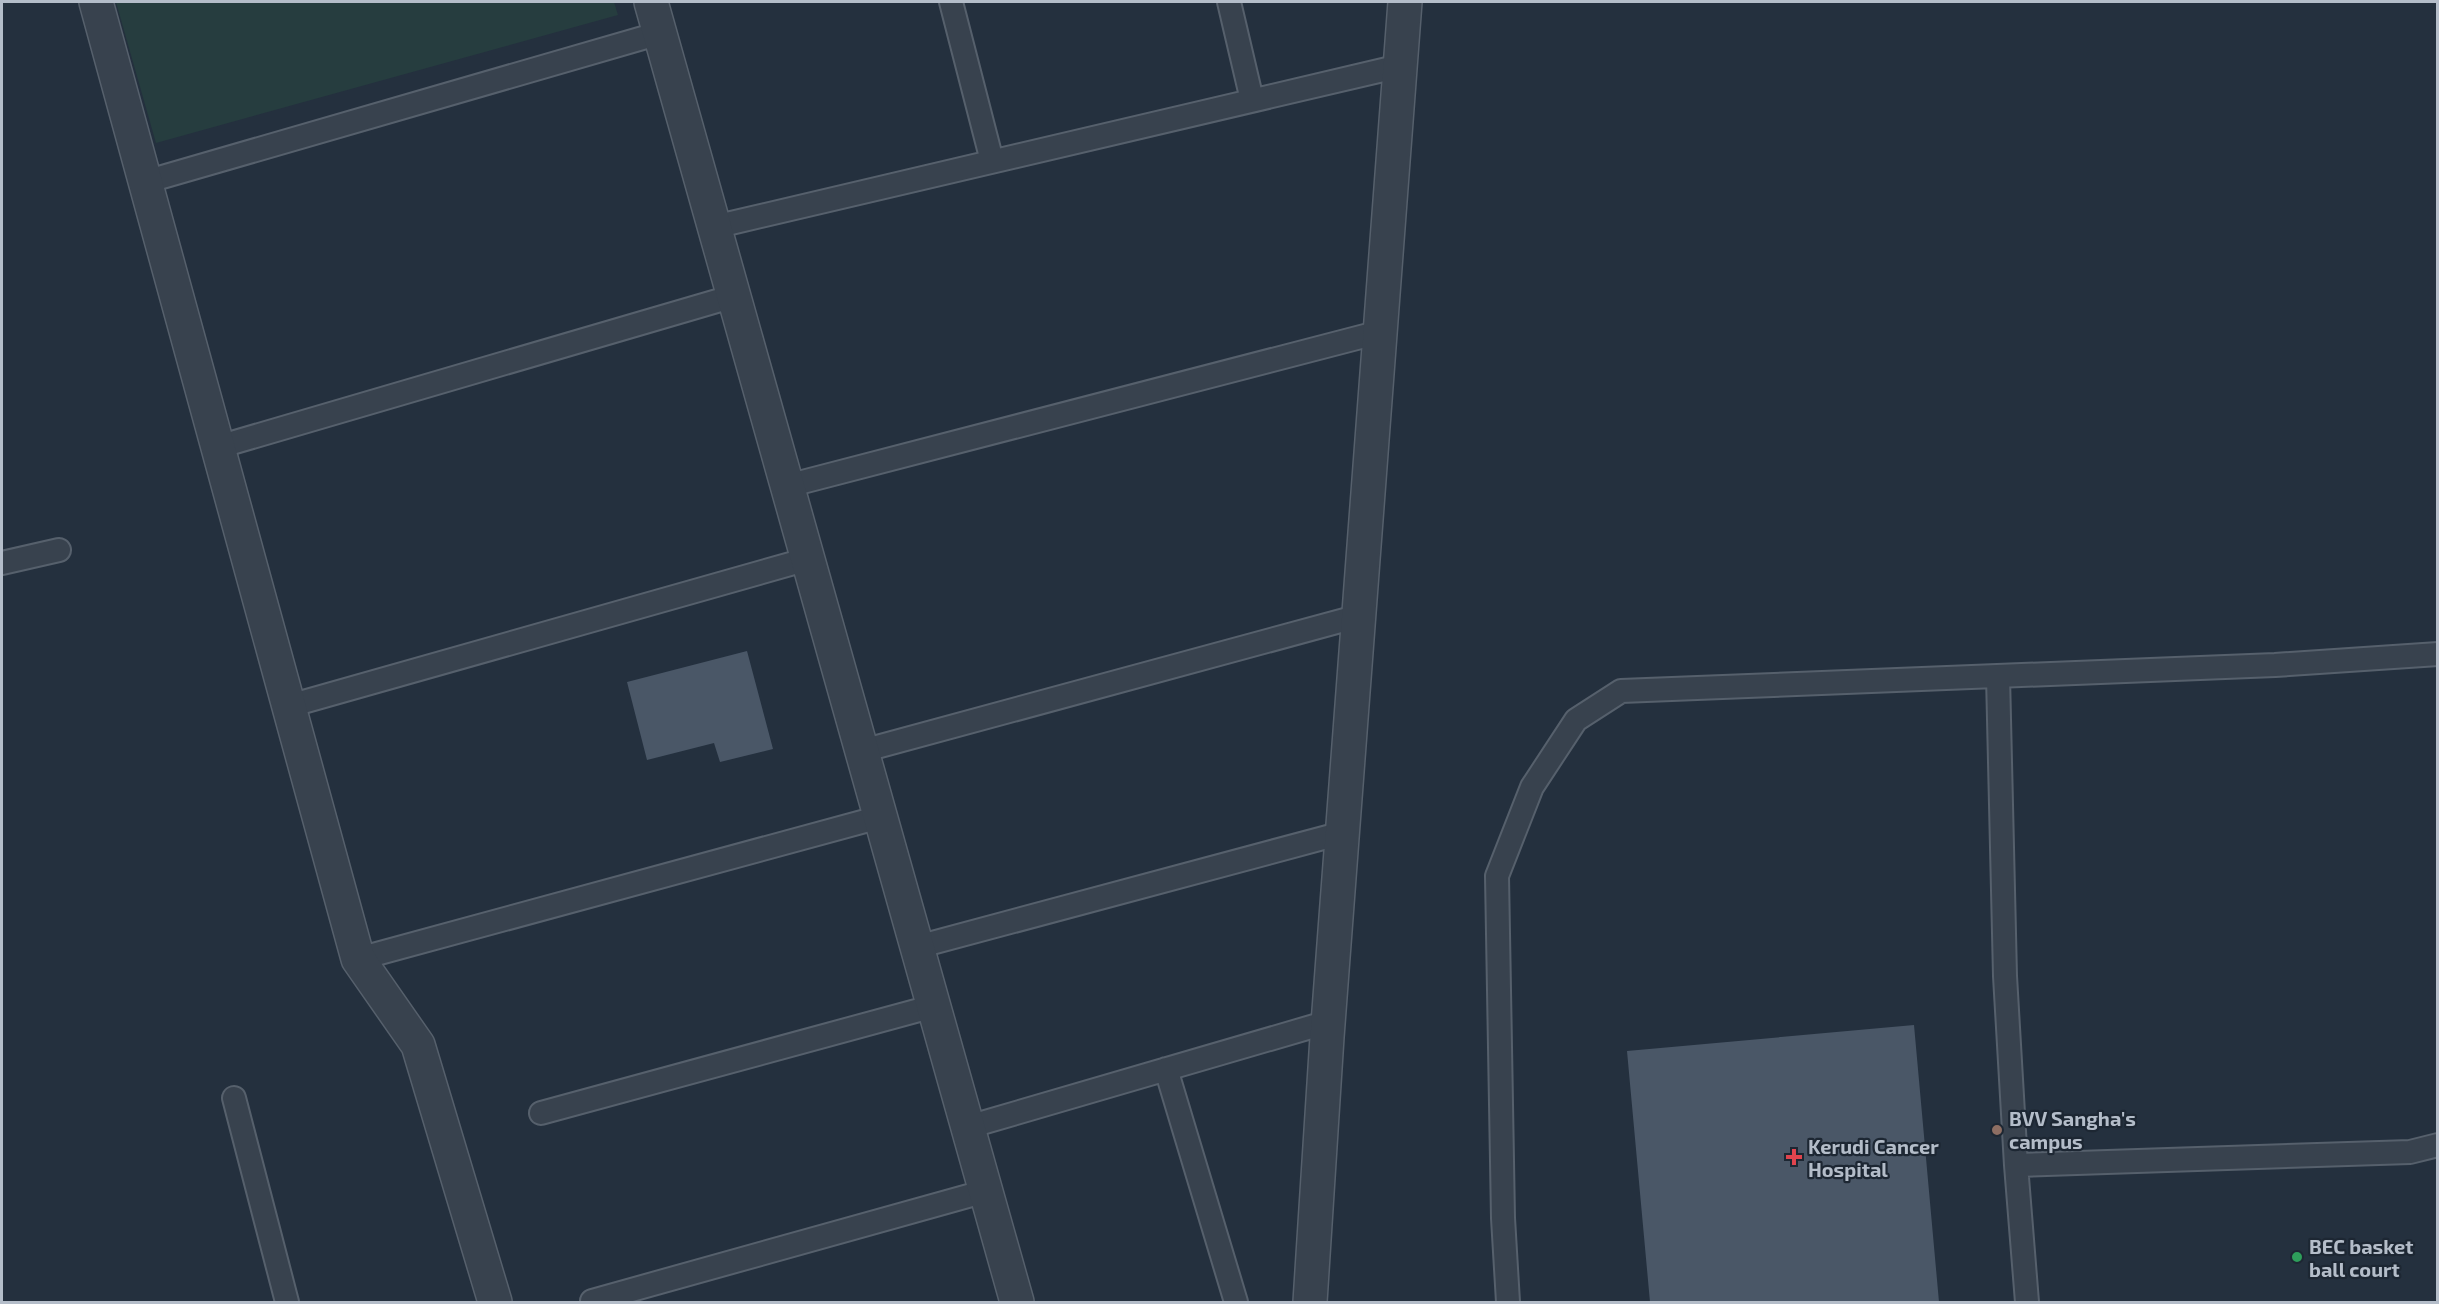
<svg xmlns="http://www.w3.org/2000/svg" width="2439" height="1304" font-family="'Exo 2',sans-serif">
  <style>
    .green { fill: #263d3f }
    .building { fill: #4a5767 }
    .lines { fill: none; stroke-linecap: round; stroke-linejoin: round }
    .service-casing { stroke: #56606c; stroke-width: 26 }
    .minor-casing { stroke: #56606c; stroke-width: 36 }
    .service { stroke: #38424e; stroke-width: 22 }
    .minor { stroke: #38424e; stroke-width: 33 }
    .education-dot { fill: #8d6e63; stroke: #1d2733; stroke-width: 2 }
    .health-dot { fill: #e0444e; stroke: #1d2733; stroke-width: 2 }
    .leisure-dot { fill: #2e9e5b; stroke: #1d2733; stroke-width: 2 }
    .labels { text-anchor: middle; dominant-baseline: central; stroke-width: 4.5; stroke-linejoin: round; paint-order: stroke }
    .poi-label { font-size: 20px; font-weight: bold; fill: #b4bdc9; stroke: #1d2733; text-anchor: start }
  </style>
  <rect width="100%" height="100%" fill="#24303e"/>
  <path class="green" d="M116 2H614L618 15 156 143Z"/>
  <path class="building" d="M747 651 773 749 720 762 714 743 647 760 627 682Z
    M1914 1025 1939 1302H1650L1627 1051Z"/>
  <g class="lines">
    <g class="service-casing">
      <path id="service" d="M951 2 992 161
        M1229 2 1252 100
        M145 182 660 33
        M714 227 1400 66
        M218 447 734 296
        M787 486 1380 332
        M2 563 59 550
        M1998 676 2005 976 2016 1165
        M289 706 808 559
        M862 751 1359 616
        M917 947 1342 833
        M358 959 880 817
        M1166 1069 1236 1302
        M234 1098 287 1302
        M541 1113 934 1006
        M968 1127 1328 1022
        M592 1301 986 1191
        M1508 1302 1503 1218 1497 876 1532 787 1576 720 1621 691 2275 665 2438 654
        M2027 1302 2016 1165 2410 1152 2438 1145"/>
    </g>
    <g class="minor-casing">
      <path id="minor" d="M96 2 358 959 418 1045 495 1302
        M651 2 1017 1302
        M1310 1302 1327 1037 1405 2"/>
    </g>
    <use href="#service" class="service"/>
    <use href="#minor" class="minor"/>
  </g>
  <circle class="education-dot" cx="1997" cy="1130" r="6"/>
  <path class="health-dot" d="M1791 1148h6v6h6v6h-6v6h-6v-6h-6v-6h6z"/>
  <circle class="leisure-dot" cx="2297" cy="1257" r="6"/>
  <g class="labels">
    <g class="poi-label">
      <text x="2009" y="1118">BVV Sangha's<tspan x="2009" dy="23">campus</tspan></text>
      <text x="1808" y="1146">Kerudi Cancer<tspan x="1808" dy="23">Hospital</tspan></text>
      <text x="2309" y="1246">BEC basket<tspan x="2309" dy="23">ball court</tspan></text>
    </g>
  </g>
  <rect width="2439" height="1304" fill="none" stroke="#b4bdc9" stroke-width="6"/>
</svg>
